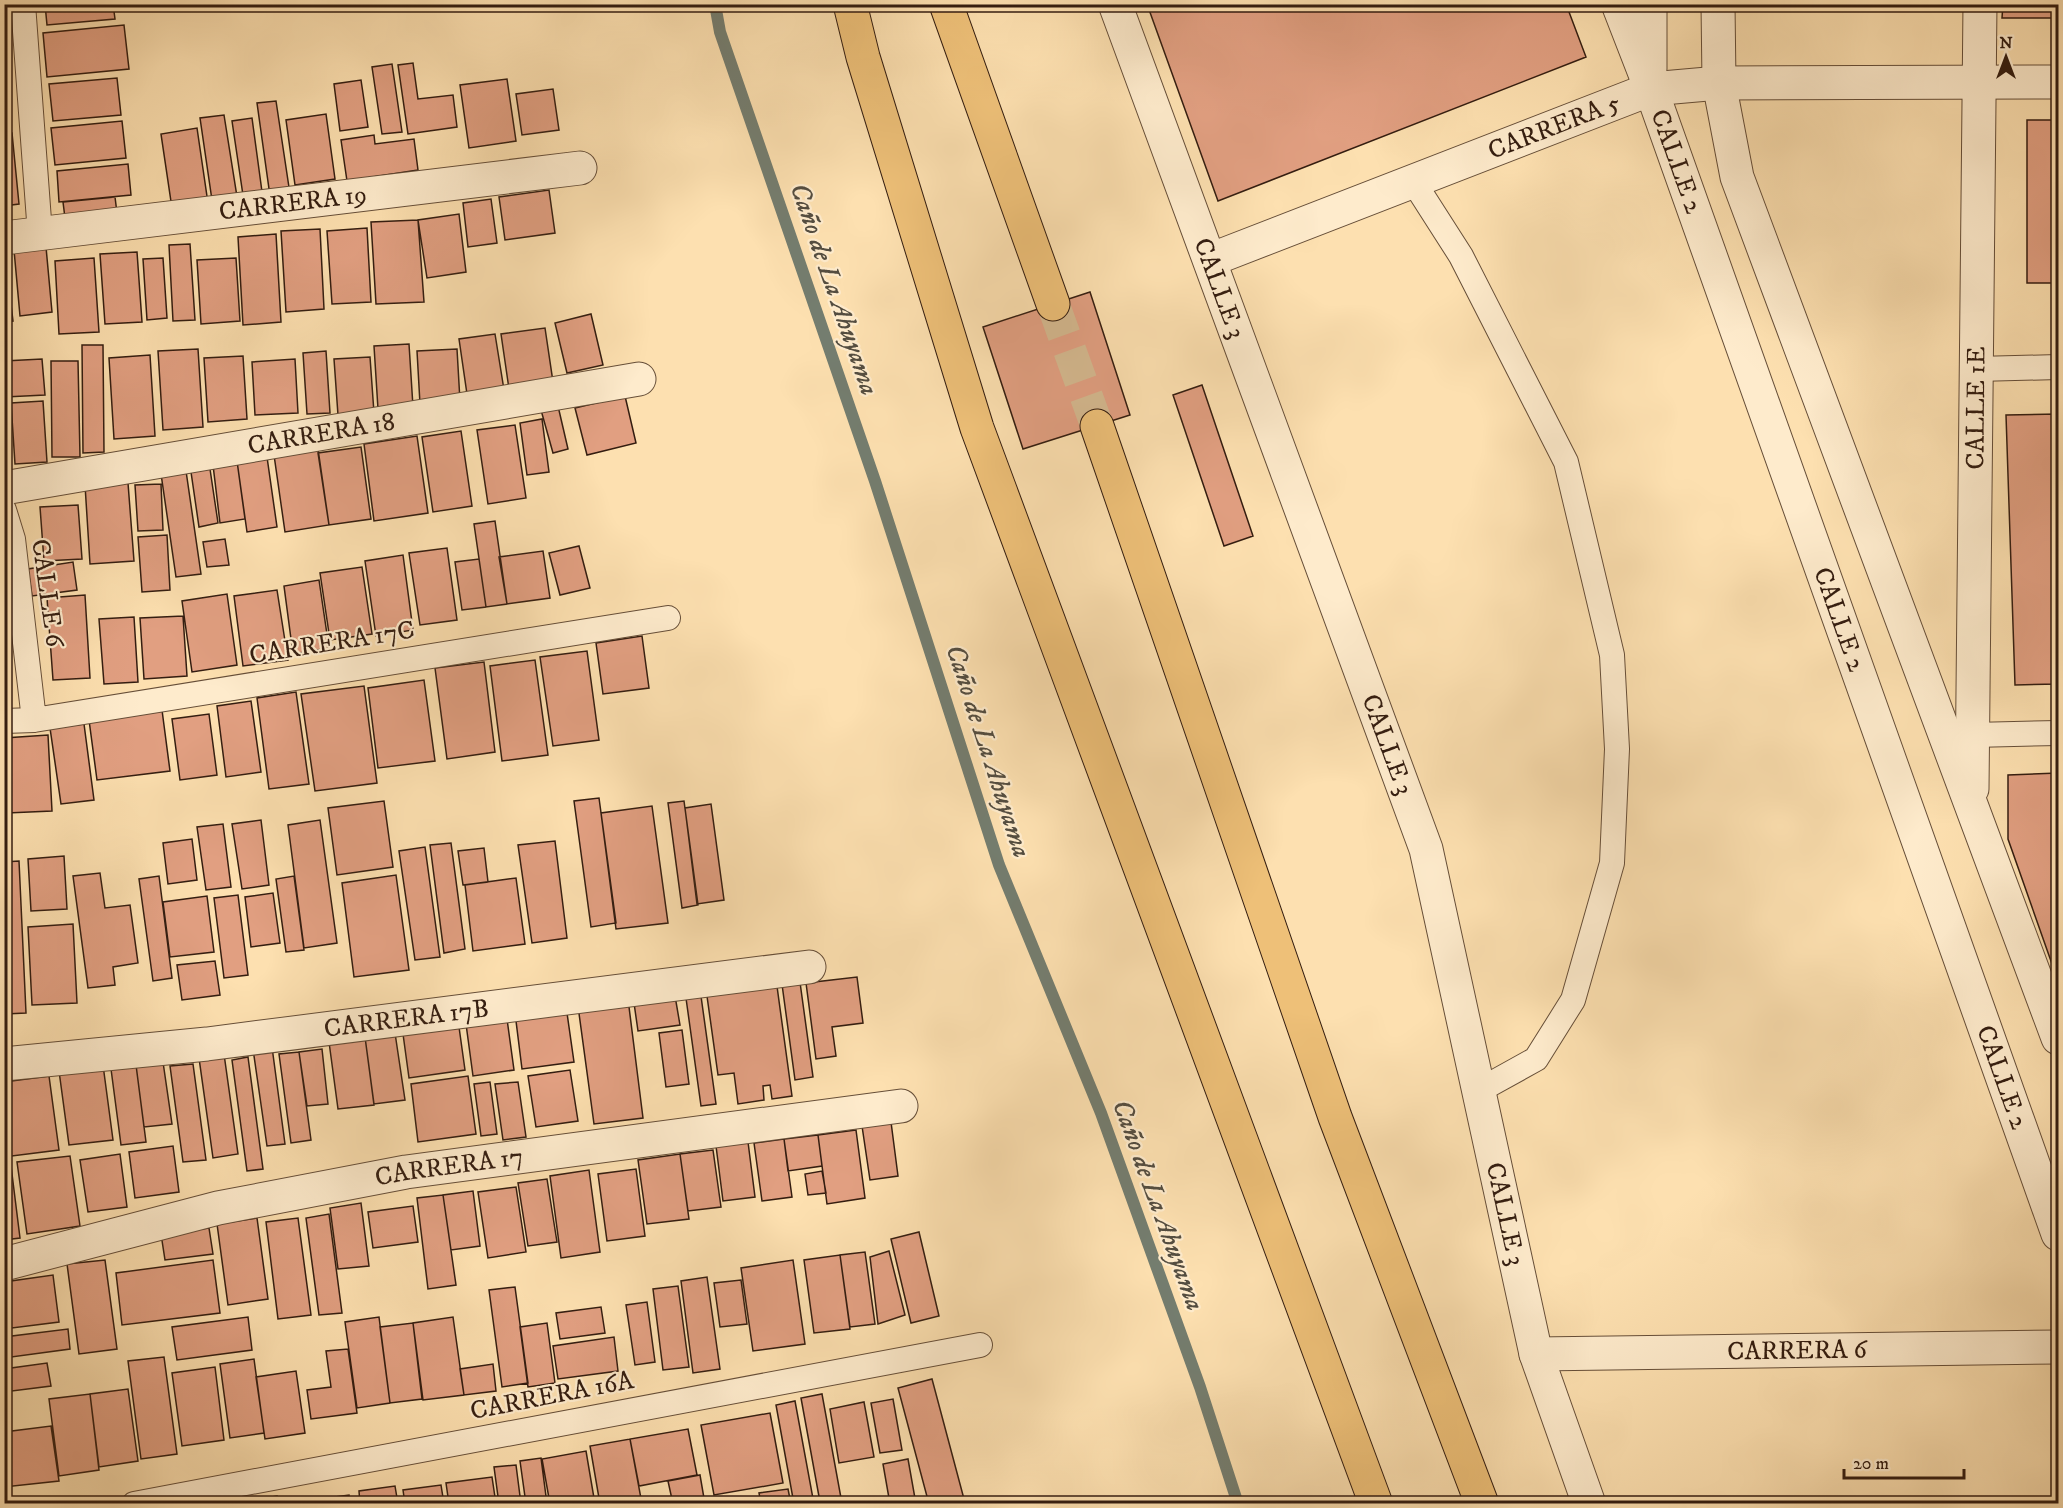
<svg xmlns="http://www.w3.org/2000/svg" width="2063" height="1508" font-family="'IM FELL DW Pica',serif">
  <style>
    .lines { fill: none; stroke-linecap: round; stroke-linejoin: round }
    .stream { stroke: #747d6f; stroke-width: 12 }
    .building { fill: #e19f81; stroke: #341d10; stroke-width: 1.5 }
    .primary-tunnel { stroke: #d5b990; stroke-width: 33; stroke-dasharray: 33 16; stroke-linecap: butt }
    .lane-casing { stroke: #664e38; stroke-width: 26 }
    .street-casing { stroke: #664e38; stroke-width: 35 }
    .primary-casing { stroke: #341d10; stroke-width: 35 }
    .lane { stroke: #feebcc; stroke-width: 24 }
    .street { stroke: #feebcc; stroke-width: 33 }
    .primary { stroke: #eec078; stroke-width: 33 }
    .labels { text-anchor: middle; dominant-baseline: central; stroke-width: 4.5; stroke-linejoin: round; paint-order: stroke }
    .street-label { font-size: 26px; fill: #341d10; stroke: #feebcc }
    .water-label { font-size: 27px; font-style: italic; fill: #544d40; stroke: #feebcc }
  </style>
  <rect width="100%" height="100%" fill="#fde0b0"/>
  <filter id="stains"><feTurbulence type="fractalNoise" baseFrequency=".00333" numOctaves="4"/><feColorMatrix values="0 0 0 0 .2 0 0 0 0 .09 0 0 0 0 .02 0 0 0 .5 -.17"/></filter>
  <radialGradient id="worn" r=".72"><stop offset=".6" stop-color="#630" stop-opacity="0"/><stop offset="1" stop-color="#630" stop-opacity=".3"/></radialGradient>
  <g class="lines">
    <path class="stream" d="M715 4 720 32 875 481 999 865 1101 1113 1200 1387 1238 1504"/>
  </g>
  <path class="building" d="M45 4H113L115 19 47 25Z
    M168 4H208L209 7 169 11Z
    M210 4H239V7L211 9Z
    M1147 4H1566L1586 57 1218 201Z
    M2003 4H2058V18H2002Z
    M4 15 9 58H4Z
    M124 25 129 69 47 77 43 33Z
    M413 63 418 99 453 95 457 127 408 134 398 65Z
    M392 64 402 132 382 134 372 67Z
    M117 78 121 115 53 121 49 84Z
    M507 79 516 141 469 148 460 85Z
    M361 80 368 127 340 131 334 84Z
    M553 89 559 130 522 135 516 94Z
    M276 101 290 194 270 196 257 103Z
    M326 114 335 179 295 185 286 120Z
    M224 115 238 203 213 207 200 118Z
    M252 118 263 199 244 202 232 121Z
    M2027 120H2058V283H2027Z
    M122 121 126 158 55 165 51 128Z
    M197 128 209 210 173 215 161 134Z
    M12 133 19 204 4 206V134Z
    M374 135 375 144 414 139 418 170 347 181 341 140Z
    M128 164 131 195 59 202 57 171Z
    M549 190 555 233 505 240 499 197Z
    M115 197 118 221 66 226 63 202Z
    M491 199 497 243 468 247 463 203Z
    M459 214 466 272 427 278 418 220Z
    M418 220 424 302 376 304 371 222Z
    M367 228 371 302 332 304 327 231Z
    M320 229 324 309 286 312 281 231Z
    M276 234 281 322 243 325 238 237Z
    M190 244 195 320 173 321 169 245Z
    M46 247 52 312 20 316 14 250Z
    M4 248 13 321 4 322Z
    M137 252 142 322 105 324 100 254Z
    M94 258 99 332 59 334 55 261Z
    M163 258 167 318 147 320 143 259Z
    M236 258 240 321 201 324 197 260Z
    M1090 292 1130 415 1023 449 983 327Z
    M591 314 603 365 567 373 555 323Z
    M545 328 553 382 509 389 501 334Z
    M495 334 505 396 468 401 459 339Z
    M409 344 413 407 378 409 374 346Z
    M82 345H103L104 452 83 453Z
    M198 349 203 427 163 430 158 351Z
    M457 349 460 401 420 404 417 351Z
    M326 351 330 413 307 414 303 353Z
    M150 355 155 436 114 439 109 358Z
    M243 356 247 419 208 422 204 358Z
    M370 357 374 413 338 415 334 359Z
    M42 359 45 395 5 397 4 361Z
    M295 359 298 413 255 415 252 362Z
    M51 361H78L80 457H52Z
    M1202 385 1253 536 1224 546 1173 395Z
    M625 396 636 443 587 455 575 408Z
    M43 401 47 462 15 464 11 403Z
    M558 406 568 449 553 453 541 410Z
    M2058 414V684L2015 685 2006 415Z
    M542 419 549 472 527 475 520 423Z
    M515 425 526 498 488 504 477 430Z
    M461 431 472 506 433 512 422 437Z
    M417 436 428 513 374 521 364 444Z
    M361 447 371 519 329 525 318 453Z
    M318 449 329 525 285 532 274 455Z
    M267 457 277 527 247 532 237 461Z
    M237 461 245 519 220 523 213 465Z
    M185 464 201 574 176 577 160 467Z
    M210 469 218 523 199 527 191 472Z
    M128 483 134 561 90 564 85 485Z
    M161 484 163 530 138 531 135 485Z
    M78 505 82 559 44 561 40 507Z
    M495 521 507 604 486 607 474 524Z
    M167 535 170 590 142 592 138 537Z
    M225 539 229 565 207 567 203 542Z
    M579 546 590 588 560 595 549 553Z
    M447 548 457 620 420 625 409 553Z
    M543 551 550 598 507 604 499 557Z
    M403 555 413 630 376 636 365 561Z
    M479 559 486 607 462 610 455 562Z
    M73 562 77 590 32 596 28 569Z
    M362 567 372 634 330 640 320 573Z
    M319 580 329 648 293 654 284 586Z
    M277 590 288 660 243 666 234 596Z
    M227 594 237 665 192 672 182 601Z
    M85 595 90 678 53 680 47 598Z
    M183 616 187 676 144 679 140 618Z
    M134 617 138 682 104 684 99 619Z
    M642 636 649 688 603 694 596 643Z
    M587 651 599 740 553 746 540 657Z
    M535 660 548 755 502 761 490 666Z
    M484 662 495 752 447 759 435 668Z
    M424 680 435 761 378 768 368 688Z
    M364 686 377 783 315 791 301 694Z
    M296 692 309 784 269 789 257 698Z
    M251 701 261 772 226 777 217 706Z
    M162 710 170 771 97 780 89 720Z
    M209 714 217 775 180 780 172 719Z
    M84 724 94 800 61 804 50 728Z
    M48 735 52 811 7 813 4 738Z
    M2058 773V981L2008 839V775Z
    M599 798 616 923 591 927 574 801Z
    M384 801 393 867 337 875 328 808Z
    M684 801 698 905 682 908 668 803Z
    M711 804 724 900 697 904 685 808Z
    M652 806 668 923 616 929 601 813Z
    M261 820 269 885 242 889 232 824Z
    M320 820 337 943 304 948 288 825Z
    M223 824 231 887 206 890 197 827Z
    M192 839 197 880 168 884 163 843Z
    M555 841 567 938 532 943 518 845Z
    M451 843 465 949 444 953 430 845Z
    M425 847 440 957 415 960 399 851Z
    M484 848 488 882 463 885 458 851Z
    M64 856 67 909 31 911 28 859Z
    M19 861 26 1013 5 1014 4 862Z
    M100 873 105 908 130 905 138 963 113 967 115 985 88 988 73 876Z
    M396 875 409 970 354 977 342 883Z
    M159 876 172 978 153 981 139 879Z
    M294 876 304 950 286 952 276 879Z
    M516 878 525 944 473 951 465 885Z
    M273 893 280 943 251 947 245 897Z
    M238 895 248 975 224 978 214 898Z
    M207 896 214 952 170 957 163 902Z
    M73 924 77 1003 32 1005 28 927Z
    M215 961 220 995 182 1000 177 965Z
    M799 975 813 1077 795 1080 781 977Z
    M857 977 863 1023 832 1027 836 1056 816 1059 806 983Z
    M776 979 792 1096 772 1099 770 1085 763 1086 764 1100 738 1104 734 1073 718 1075 706 989Z
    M700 989 716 1104 701 1106 685 991Z
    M674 990 680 1025 638 1031 633 996Z
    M628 999 643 1118 594 1124 578 1006Z
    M566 1006 574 1062 522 1069 515 1013Z
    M507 1019 514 1070 473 1076 466 1024Z
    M459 1027 465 1070 409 1078 403 1034Z
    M682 1030 689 1084 666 1087 659 1033Z
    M395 1033 405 1100 374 1104 365 1037Z
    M365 1037 374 1105 338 1109 329 1042Z
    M272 1047 285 1144 267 1146 253 1049Z
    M322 1049 328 1104 307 1106 299 1052Z
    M299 1052 311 1140 291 1143 279 1054Z
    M224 1054 238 1154 213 1158 199 1058Z
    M248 1057 263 1169 247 1171 232 1060Z
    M163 1062 172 1124 144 1127 136 1065Z
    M193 1064 206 1160 183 1162 170 1066Z
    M103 1065 113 1140 69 1145 59 1071Z
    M136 1065 146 1142 121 1145 111 1069Z
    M570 1070 578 1121 536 1127 528 1076Z
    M49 1076 59 1150 4 1157V1082Z
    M468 1076 476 1134 418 1142 411 1084Z
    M490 1082 497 1134 481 1136 474 1084Z
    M518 1082 526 1137 503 1140 495 1084Z
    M891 1122 898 1176 870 1180 862 1126Z
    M856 1130 865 1198 827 1204 818 1135Z
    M818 1135 822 1166 788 1171 784 1139Z
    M784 1139 792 1197 762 1201 754 1143Z
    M748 1142 755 1197 723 1201 716 1146Z
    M173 1146 179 1192 135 1198 129 1152Z
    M713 1150 721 1207 688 1211 680 1154Z
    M120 1154 127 1207 88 1212 80 1160Z
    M680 1154 689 1219 647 1224 638 1160Z
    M70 1156 80 1226 27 1234 17 1162Z
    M4 1166H11L20 1238 4 1240Z
    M636 1169 645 1236 607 1241 598 1174Z
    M589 1170 600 1252 561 1258 550 1176Z
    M822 1171 826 1193 808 1195 805 1174Z
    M547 1179 557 1242 528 1246 518 1183Z
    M516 1187 526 1252 488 1258 478 1192Z
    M473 1191 480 1246 451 1250 443 1195Z
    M443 1195 456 1285 428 1289 417 1198Z
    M361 1203 369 1266 338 1269 330 1208Z
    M413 1206 418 1242 373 1248 368 1212Z
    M329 1214 342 1313 319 1315 306 1218Z
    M257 1218 268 1299 228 1305 217 1224Z
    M298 1218 311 1315 278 1319 266 1222Z
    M209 1228 213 1254 165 1260 161 1234Z
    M919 1232 939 1316 911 1323 891 1239Z
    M889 1251 905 1315 878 1324 870 1257Z
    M865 1252 875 1324 850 1327 840 1255Z
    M840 1255 850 1329 814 1333 804 1260Z
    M105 1260 117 1349 79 1354 67 1264Z
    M213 1260 220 1313 122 1325 116 1273Z
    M793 1260 805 1344 753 1351 741 1268Z
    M53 1275 59 1322 4 1329V1282Z
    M707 1277 720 1369 693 1373 681 1281Z
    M741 1280 747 1324 720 1327 714 1283Z
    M678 1286 689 1367 663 1370 653 1289Z
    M515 1287 528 1383 502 1387 489 1290Z
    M647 1302 655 1362 635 1365 626 1305Z
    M601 1307 605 1333 560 1339 556 1313Z
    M248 1317 252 1350 177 1360 172 1327Z
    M379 1317 390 1403 357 1408 345 1322Z
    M453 1317 464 1395 423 1400 413 1323Z
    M413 1323 422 1399 390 1403 380 1327Z
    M547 1323 555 1383 528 1387 520 1327Z
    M68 1329 70 1349 4 1358V1337Z
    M614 1337 618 1371 558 1379 553 1346Z
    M348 1349 357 1413 311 1419 307 1390 331 1387 326 1351Z
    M164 1357 177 1454 141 1459 128 1361Z
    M254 1359 264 1433 230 1438 220 1364Z
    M47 1363 51 1386 4 1392V1369Z
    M493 1364 496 1391 464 1395 460 1369Z
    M215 1367 224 1440 182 1446 172 1373Z
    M296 1371 305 1433 265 1439 256 1377Z
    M932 1379 964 1499 944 1504H929L898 1388Z
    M128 1389 138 1461 99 1467 90 1394Z
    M90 1394 99 1470 59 1476 49 1399Z
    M822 1394 841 1498 820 1502 801 1398Z
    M893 1399 902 1450 880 1453 871 1403Z
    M795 1401 814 1504H794L776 1405Z
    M864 1402 874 1457 839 1463 830 1409Z
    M770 1413 783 1483 714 1495 701 1425Z
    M51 1426 59 1481 4 1487V1432Z
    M688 1429 697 1475 639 1486 630 1439Z
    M630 1439 642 1504H600L590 1446Z
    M586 1451 595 1504H550L542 1459Z
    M541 1458 547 1504H526L520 1461Z
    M908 1459 916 1504H890L883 1464Z
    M516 1465 521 1504H499L494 1467Z
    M700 1475 705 1504H673L668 1481Z
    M492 1477 496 1504H449L446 1483Z
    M441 1485 444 1504H405L403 1490Z
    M395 1486 398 1504H360L359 1491Z
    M788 1489 791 1504H761L759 1493Z
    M349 1495 350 1504H281Z
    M277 1496 278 1504H251L250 1500Z"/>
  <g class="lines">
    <path class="primary-tunnel" d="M1053 304 1097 426"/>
    <g class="lane-casing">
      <path id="lane" d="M23 4 40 234
        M1413 181 1461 256 1566 462 1612 655 1617 749 1612 863 1573 1000 1536 1059 1480 1090
        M1977 369 2058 367
        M4 510 13 539 34 720
        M4 721 34 720 668 618
        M1973 735 2058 733
        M134 1504 980 1345"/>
    </g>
    <g class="street-casing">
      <g id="street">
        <path id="s1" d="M1115 4 1426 849 1536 1354 1589 1504"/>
        <path id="s2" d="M1618 4 1651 89 2058 1234"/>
        <path d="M1650 4V69"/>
        <path d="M1718 4 1719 83 1737 177 2058 1038"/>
        <path id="s3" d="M4 238 580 168"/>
        <path id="s4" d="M1210 260 1651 89 1719 83 2058 82"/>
        <path id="s5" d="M4 488 639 379"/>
        <path id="s6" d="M1972 789 1980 4"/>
        <path id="s7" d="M4 1064 207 1044 809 967"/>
        <path id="s8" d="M4 1264 218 1208 406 1172 901 1106"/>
        <path id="s9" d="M1536 1354 2058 1347"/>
      </g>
    </g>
    <g class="primary-casing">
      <path id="primary" d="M850 4 863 57 977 428 1376 1504
        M946 4 1053 304
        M1097 426 1335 1117 1482 1504"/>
    </g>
    <use href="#lane" class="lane"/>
    <use href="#street" class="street"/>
    <use href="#primary" class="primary"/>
  </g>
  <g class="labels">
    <g class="street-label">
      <text stroke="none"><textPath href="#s4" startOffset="369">CARRERA 5</textPath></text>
      <text stroke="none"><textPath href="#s2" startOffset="168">CALLE 2</textPath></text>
      <text stroke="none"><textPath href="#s3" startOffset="291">CARRERA 19</textPath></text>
      <text stroke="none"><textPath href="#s1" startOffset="303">CALLE 3</textPath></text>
      <text stroke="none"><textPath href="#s6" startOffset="381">CALLE 1E</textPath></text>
      <text stroke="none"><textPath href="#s5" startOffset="322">CARRERA 18</textPath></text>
      <text transform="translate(47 593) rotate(82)">CALLE 6</text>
      <text stroke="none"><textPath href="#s2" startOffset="654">CALLE 2</textPath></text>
      <text transform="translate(332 643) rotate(-9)">CARRERA 17C</text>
      <text stroke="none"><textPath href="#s1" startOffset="789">CALLE 3</textPath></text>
      <text stroke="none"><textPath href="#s7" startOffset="405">CARRERA 17B</textPath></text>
      <text stroke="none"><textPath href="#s2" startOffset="1140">CALLE 2</textPath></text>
      <text stroke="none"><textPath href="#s8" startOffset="456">CARRERA 17</textPath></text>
      <text stroke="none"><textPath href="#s1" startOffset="1274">CALLE 3</textPath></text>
      <text stroke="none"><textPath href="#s9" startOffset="261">CARRERA 6</textPath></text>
      <text transform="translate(552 1396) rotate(-11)">CARRERA 16A</text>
    </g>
    <g class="water-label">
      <text transform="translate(834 289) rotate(71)">Caño de La Ahuyama</text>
      <text transform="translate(988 751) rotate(72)">Caño de La Ahuyama</text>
      <text transform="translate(1158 1205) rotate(70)">Caño de La Ahuyama</text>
    </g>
  </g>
  <rect width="2063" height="1508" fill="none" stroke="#fde0b0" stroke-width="24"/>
  <rect x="6" y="6" width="2051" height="1496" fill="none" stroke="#341d10" stroke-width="3"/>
  <rect x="12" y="12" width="2039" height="1484" fill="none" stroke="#341d10" stroke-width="1.5"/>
  <g transform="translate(2006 57)" stroke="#feebcc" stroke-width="4.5" paint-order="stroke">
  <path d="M0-4.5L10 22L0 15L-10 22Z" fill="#341d10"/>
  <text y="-9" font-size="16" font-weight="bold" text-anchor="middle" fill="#341d10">N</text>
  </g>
  <path d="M1844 1469v9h120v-9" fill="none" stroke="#341d10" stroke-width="3"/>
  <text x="1853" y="1469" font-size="18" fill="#341d10" stroke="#feebcc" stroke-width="4.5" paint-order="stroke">20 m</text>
  <rect width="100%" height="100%" filter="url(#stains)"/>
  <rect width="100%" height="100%" fill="url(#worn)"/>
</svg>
